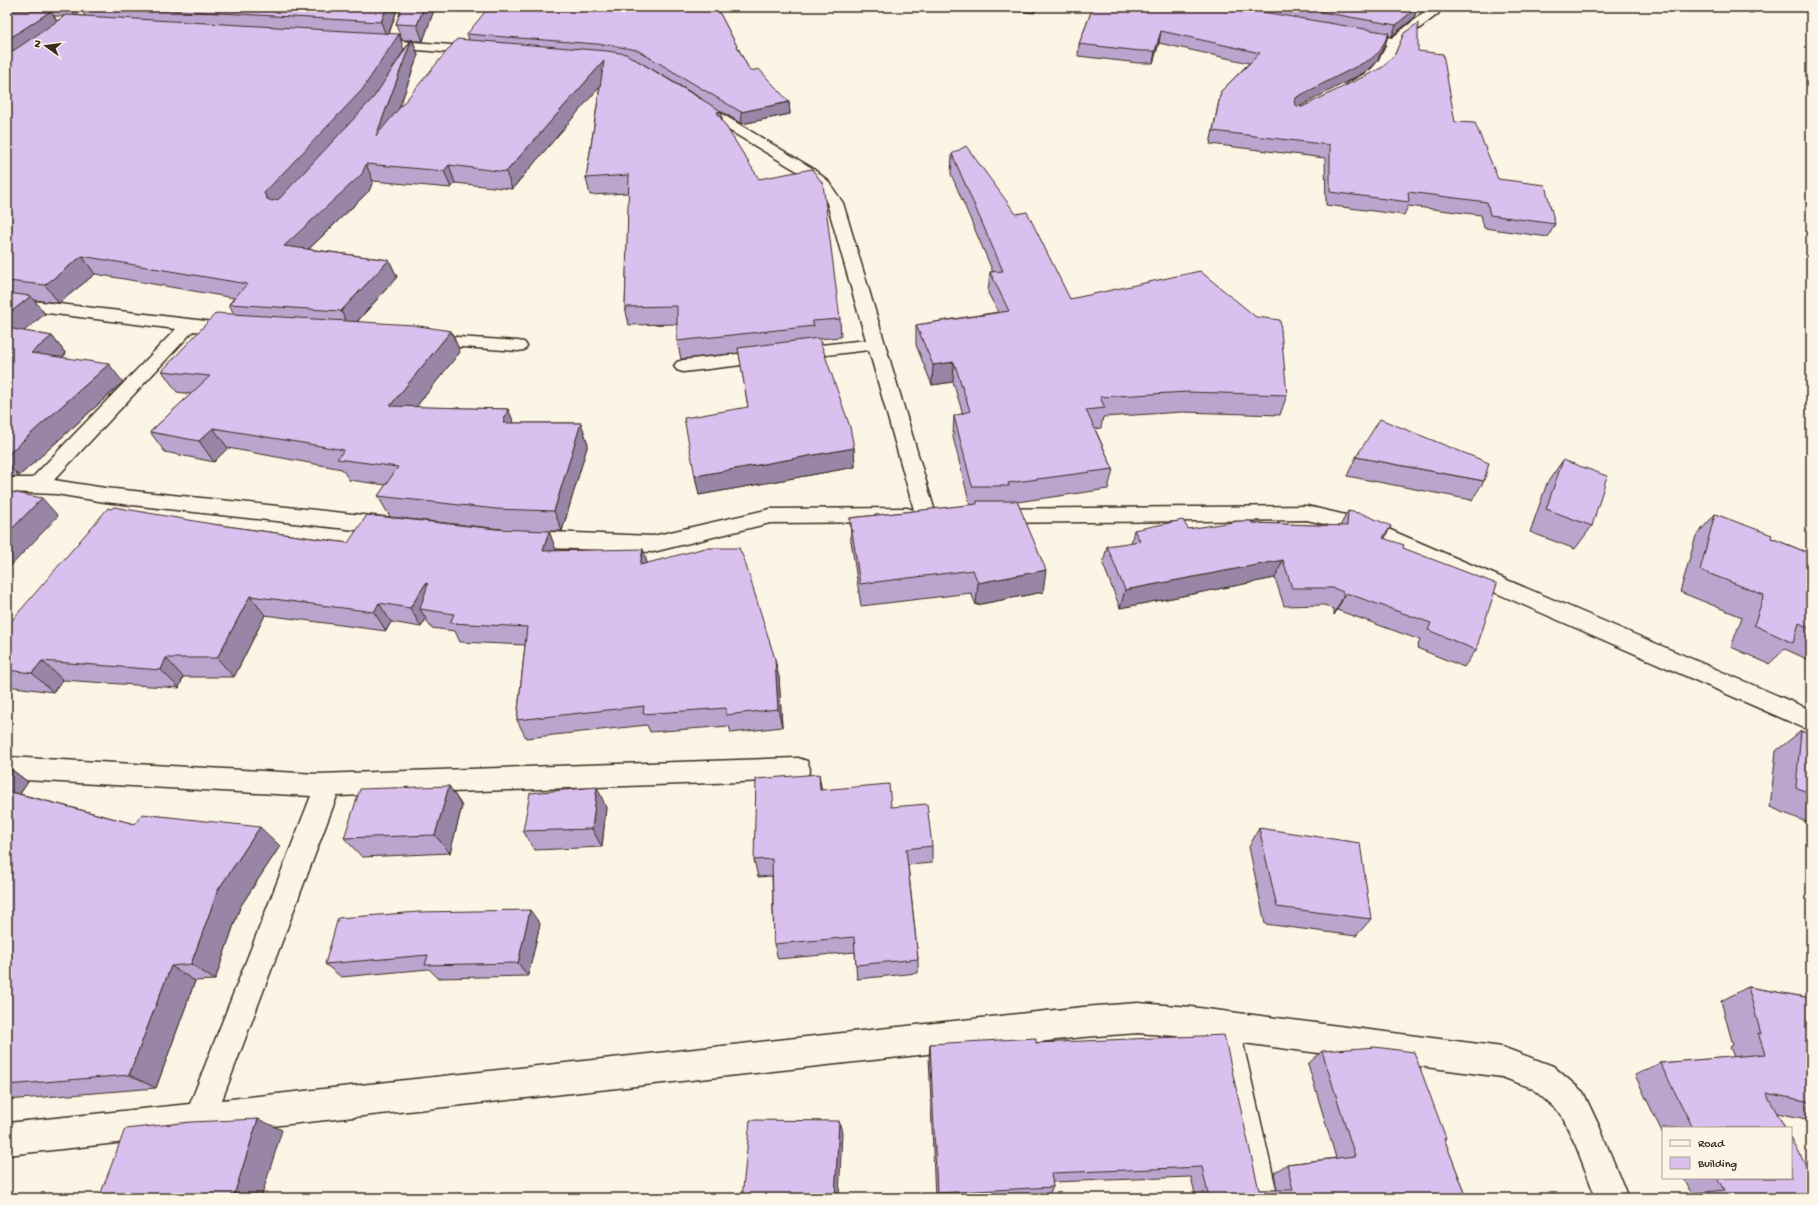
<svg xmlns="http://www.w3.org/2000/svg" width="1818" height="1205" font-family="'Gochi Hand',sans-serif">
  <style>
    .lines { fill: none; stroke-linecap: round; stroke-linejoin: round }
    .minor-casing { stroke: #3b2a1e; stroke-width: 3 }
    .minor { fill: #fcf5e5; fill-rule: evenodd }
    .wall { fill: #bba5ce; stroke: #3b2a1e; fill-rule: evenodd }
    .shaded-wall { fill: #9986a7; stroke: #3b2a1e }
    .building { fill: #dac0ef; stroke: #3b2a1e }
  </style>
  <rect width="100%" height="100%" fill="#fcf5e5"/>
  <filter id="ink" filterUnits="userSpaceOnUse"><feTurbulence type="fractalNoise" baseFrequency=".025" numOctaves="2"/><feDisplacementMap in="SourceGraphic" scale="8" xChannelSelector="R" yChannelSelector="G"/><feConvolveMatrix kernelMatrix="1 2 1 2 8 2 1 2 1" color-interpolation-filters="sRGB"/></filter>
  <g filter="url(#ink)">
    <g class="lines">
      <g class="minor-casing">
        <path id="minor" d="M1430 7H1442L1438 14 1399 44 1389 66 1378 78 1358 89H1348L1346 86 1348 83C1372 70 1375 70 1387 44L1353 38 1351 35 1353 32 1357 31 1392 38Z
          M1742 7H1756L1757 8 1751 12 1744 9Z
          M373 39 478 47 482 48 484 51 482 54 478 55 369 46 367 43 369 40Z
          M697 101 702 102 812 168 828 181 843 203 936 515 933 520 926 522 919 520 916 516 914 520 907 522 770 523 653 552 523 547 516 544 513 539 516 534 523 531 653 536 770 509 907 508 914 510 869 350 683 372 677 370 674 366 677 362 683 360 866 340 827 203 817 187 802 174 692 108 690 105 692 102Z
          M7 298 232 324 238 325 241 329 238 333 232 334 193 331 54 480 105 488 391 518 398 521 401 526 398 531 391 534 105 502 56 494 7 492V478H32L176 329 7 308Z
          M426 335 518 341 524 342 527 346 524 350 518 351 420 344 417 340 420 336Z
          M1307 506 1367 520 1811 710V731L1355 531 1307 520 993 523 986 521 983 516 986 511 993 509Z
          M7 757 317 774 798 758 807 761 810 769 807 777 798 780 337 796 222 1100 1083 1007 1138 1003 1191 1007 1502 1047 1553 1066 1583 1092 1600 1128 1628 1198H1596L1576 1146 1561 1114 1532 1088 1502 1077 1243 1043 1278 1198H1246L1213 1039 1138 1033 1083 1037 7 1155V1123L190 1104 311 796 7 779Z"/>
      </g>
      <use href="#minor" class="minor"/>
    </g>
    <path class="wall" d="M7 7H398L389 34 404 50 411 40H402L396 24 402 7H435L423 41H413L418 55 399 109 469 40 467 34 718 10 750 71 789 102 790 114 742 124 721 111 722 120 840 319 841 337 819 339 854 448 855 467 699 495 695 476 748 407 739 353 681 359 677 341V324L629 325 625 307 629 193 590 195 586 178 600 86 512 189 455 183 451 188 373 181 369 191 309 249 389 260 397 277 357 322 451 331 460 352 416 407 508 409 514 423H581L588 444 562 531H549L556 551 647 564 779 677 782 727 731 733 729 726 650 732 647 725 526 738 517 720 525 645 460 642 455 631 431 628 426 619 421 627 391 622 386 631 265 615 234 677H183L179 688 63 680 53 692 7 686V626L212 524 348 543 496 529H502L390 517 378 496 386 485 349 480 342 469 228 448 214 462 165 452 150 432 191 394 177 392 162 371 234 314 229 304 234 298 95 274 59 303 34 300 45 314 23 331 52 336 66 354 62 357 123 382 19 476 7 477ZM82 10 85 16 75 15ZM54 16H64L57 21ZM638 61 639 62 702 99Z
      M981 7H1040L1034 13Z
      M1093 7H1418L1414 18 1392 36H1388L1385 45 1376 63 1367 71 1299 106 1302 107 1418 51 1455 122 1498 179 1555 224 1548 237 1484 228 1481 215 1408 206 1404 215 1326 205 1325 158 1210 144 1221 91 1249 63 1159 43 1153 63H1138L1078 56 1079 44Z
      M952 154 1070 299 1287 395 1280 415 1182 412 1103 417 1101 428 1095 429 1113 469 1108 489 1017 502 1043 592 976 605 971 593 861 606 851 541 850 518 970 505 953 437 954 416 963 414 953 382 932 385 916 345V325L998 312 988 293 990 272H993L951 174Z
      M1356 457 1484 481 1472 500 1347 476Z
      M1563 460 1592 526 1575 549 1530 532 1547 483Z
      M1348 511 1384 539 1403 548 1476 650 1464 667 1417 648 1420 640 1337 610 1334 615V609L1324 605 1284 606 1275 578 1120 608 1103 564 1107 546 1131 543 1134 530 1188 529 1252 523 1340 526Z
      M1715 514 1771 538 1811 554V661L1785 649 1769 664 1731 647 1742 617 1680 592 1696 536Z
      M1801 731 1811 735V824L1770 807 1776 751Z
      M7 766 28 782 20 794 135 824 280 846 240 907 215 980 195 981 156 1088 7 1100Z
      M449 786 462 806 450 853 362 857 344 838Z
      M821 790 891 807 932 846V863L908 865 918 959V973L857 979 855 952 778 959 774 944 772 876 758 877 754 860Z
      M606 807 602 847 535 850 523 831Z
      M1259 828 1371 919 1356 936 1265 924 1249 847Z
      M540 924 528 976 438 978 429 969 341 977 325 964Z
      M1748 987 1811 998V1120L1777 1113 1785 1128H1663V1134L1635 1075 1660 1063 1734 1057 1730 1047 1733 1045 1721 1001Z
      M1036 1043 1259 1190H1277L1274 1173 1287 1164 1336 1158 1308 1064 1322 1051 1446 1138 1444 1139 1467 1198H1196L1191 1177 1052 1182 1053 1187 1048 1196 1007 1198H935L929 1057 930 1044Z
      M1684 1178H1791L1811 1198H1674L1688 1194 1691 1193Z"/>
    <path class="shaded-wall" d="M70 7H80L82 10 75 16Z
      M387 7H398L387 38 381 22Z
      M424 7H435L423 41 417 25Z
      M1035 7H1040L1034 13Z
      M1417 7H1418L1414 18 1392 36 1396 25Z
      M51 11 60 27 7 63V40Z
      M1161 31 1159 43 1153 63 1155 51Z
      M1389 33 1385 45 1376 63 1367 71 1293 110 1294 102 1297 97Z
      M399 34 404 50 369 107 273 211 264 193Z
      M412 39 418 55 383 153 376 136Z
      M604 61 608 77 512 189 506 172Z
      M789 102 790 114 742 124 741 112Z
      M721 111 723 128 717 112Z
      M366 164 373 181 369 191 294 263 284 246Z
      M449 165 455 183 451 188 444 171Z
      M82 256 95 274 59 303 45 285Z
      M389 260 397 277 350 329 341 311Z
      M31 296 45 314 8 344 7 315Z
      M451 331 460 352 400 427 390 406Z
      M52 336 66 354 46 371 31 353Z
      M954 362 953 382 932 385 933 365Z
      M109 364 123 382 19 476 7 464V455Z
      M508 409 517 430 503 423Z
      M581 423 588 444 562 531 554 511Z
      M213 428 228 448 214 462 199 441Z
      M854 448 855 467 699 495 695 476Z
      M42 498 58 516 7 570V534Z
      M1391 526 1382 544 1383 538Z
      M549 531 556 550 551 570 543 551Z
      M643 549 649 569 640 565Z
      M1283 560 1275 578 1120 608 1125 590Z
      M1046 570 1043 592 976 605 978 583Z
      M426 583 437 602 420 609 426 619 421 627 410 608Z
      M1346 593 1337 610 1334 615 1343 597Z
      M250 596 265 615 234 677 217 658Z
      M379 603 391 622 386 631 374 612Z
      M166 658 183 677 179 688 161 670Z
      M775 659 779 677 782 727 778 709Z
      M42 661 63 680 53 692 32 673Z
      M7 766 28 782 12 805 7 801Z
      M819 774 822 792 820 790Z
      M449 786 462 806 450 853 435 835Z
      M597 787 606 807 602 847 592 829Z
      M260 827 280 846 240 907 215 980 191 964 218 890Z
      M530 910 540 924 528 976 518 963Z
      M171 966 195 981 156 1088 129 1075Z
      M258 1119 282 1130 261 1198H233Z
      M839 1121 842 1132 839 1198H835Z"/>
    <path class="building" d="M114 7H387L381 22Z
      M402 7H424L417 25 396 24Z
      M489 7H718V10L750 71 759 69 789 102 741 112 637 50 609 45 467 34Z
      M1093 7H1232L1389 33 1380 51 1371 59 1297 97 1294 102 1297 106 1302 107 1383 67 1395 54 1404 33 1418 23V51L1443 54 1455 122 1475 123 1498 179 1545 185 1555 224 1490 215 1487 202 1408 192 1409 202 1330 192V145L1213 131 1221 91 1260 53 1161 31 1155 51H1140L1079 44Z
      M1293 7H1417L1396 25Z
      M7 11H51L7 40Z
      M66 15 399 34 362 90 264 193 267 199 272 201 279 199 374 97 412 39 376 136 457 39 607 51 626 54 721 111 717 112 759 179 812 169 823 184 840 319 812 321 814 326 677 341V306L625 307 629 175 586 178 604 61 506 172 449 165 444 171 366 164 362 174 284 246 389 260 341 311 229 304 247 284 82 256 45 285 7 281V55Z
      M966 146 1016 214 1027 212 1070 299 1200 271 1256 317 1280 320 1287 395 1187 392 1100 397 1105 408 1086 410 1113 469 1008 483 1009 486H972L954 416 970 411 954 362 933 365 916 325 1009 311 990 272 1003 271 952 154Z
      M7 293 31 296 7 315Z
      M216 313 413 325 451 331 390 406 508 409 503 423H581L554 511 496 509 378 496 398 467 337 459 344 450 213 428 199 441 150 432 210 376 162 371Z
      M7 328 52 336 31 353 109 364 7 455Z
      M819 338 850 427 854 448 695 476 684 418 748 407 738 348Z
      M1380 419 1489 463 1484 481 1356 457Z
      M1563 460 1607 476 1592 526 1546 509Z
      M7 491 42 498 7 534Z
      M977 501H1017L1046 570 978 583 973 570 860 584 850 518 977 504Z
      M114 507 212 524 348 543 367 515 496 529 549 531 543 551 643 549 640 565 705 548H739L744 559 775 659 778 709 726 715V708L643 714 644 706 517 720 527 627 450 623 454 614 420 609 428 584 426 583 410 608 379 603 374 612 250 596 217 658H166L161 670 42 661 32 673 7 670V626L108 508 111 509Z
      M1348 511 1363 514 1391 526 1383 538 1404 545 1403 548 1497 584 1476 650 1428 630 1431 623 1346 593 1343 597V592L1333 588H1292L1283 560 1125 590 1107 546 1140 541 1134 530 1183 520 1188 529 1239 521H1251L1252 523 1347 526Z
      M1715 514 1772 535 1771 538 1811 554V629L1799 623 1793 643 1754 625 1764 595 1700 570Z
      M1801 731 1811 735V794L1796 787Z
      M819 774 820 790 889 784 891 807 927 804 932 846 906 849 918 959 856 965 854 937 774 944 772 859 754 860 756 779Z
      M449 786 435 835 344 838 360 789Z
      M597 787 592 829 523 831 530 793Z
      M7 791 135 824 142 814 260 827 218 890 191 964 171 966 129 1075 7 1085Z
      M1259 828 1360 843 1371 919 1277 907Z
      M530 910 518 963 425 965 428 955 325 964 338 918 419 912Z
      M1748 987 1811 998V1102L1766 1093 1785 1128H1693L1660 1063 1765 1054 1758 1033 1761 1034Z
      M1224 1035 1259 1190H1293L1287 1164 1355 1156 1322 1051 1375 1047 1414 1052 1446 1138H1444L1467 1198H1209L1202 1167 1051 1173 1053 1187 937 1193 930 1044 1036 1038V1043Z
      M258 1119 233 1198H99L125 1129 191 1122Z
      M750 1120 839 1121 835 1198H741H742Z
      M1791 1138 1811 1175V1198H1690L1688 1194 1724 1190 1717 1178H1791Z"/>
  </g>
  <rect width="1818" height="1205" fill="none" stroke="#fcf5e5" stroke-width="24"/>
  <rect x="12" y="12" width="1794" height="1181" fill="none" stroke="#3b2a1e" stroke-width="1.5" filter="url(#ink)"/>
  <rect x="1662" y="1127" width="130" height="52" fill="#fcf5e5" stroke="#afa495"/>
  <rect x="1670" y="1140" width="20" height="6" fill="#fcf5e5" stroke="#afa495"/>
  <text x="1698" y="1147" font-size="12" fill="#3b2a1e">Road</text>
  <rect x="1670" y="1157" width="20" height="12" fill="#dac0ef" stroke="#afa495"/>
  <text x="1698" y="1167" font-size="12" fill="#3b2a1e">Building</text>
  <g transform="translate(46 46) rotate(284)" stroke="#fcf5e5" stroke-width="3" paint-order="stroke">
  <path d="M0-3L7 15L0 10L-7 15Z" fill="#3b2a1e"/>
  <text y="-6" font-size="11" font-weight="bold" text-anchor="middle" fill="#3b2a1e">N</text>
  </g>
</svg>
